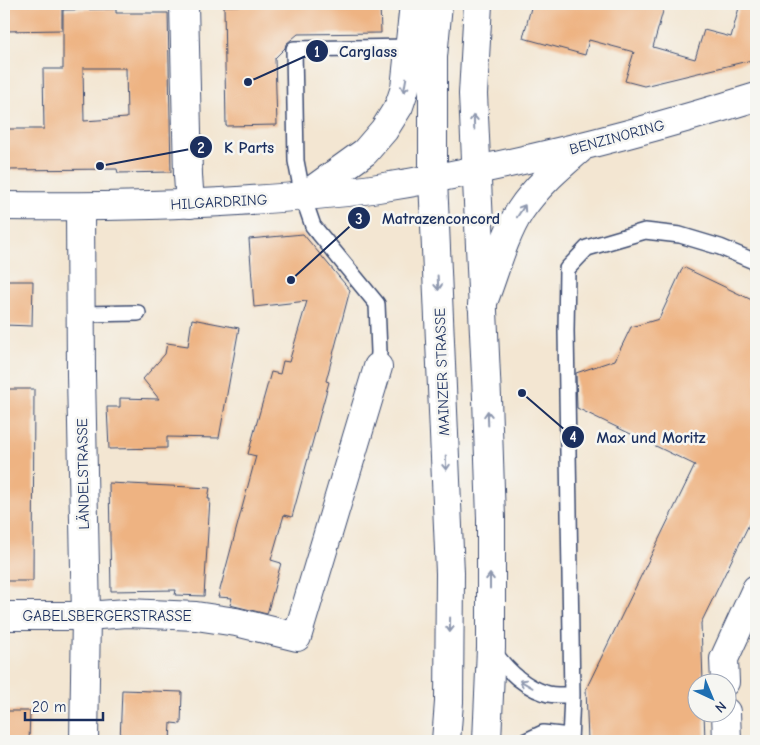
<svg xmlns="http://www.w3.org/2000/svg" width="760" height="745" font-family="'Comic Neue',sans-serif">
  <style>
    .building { fill: #eeb382; fill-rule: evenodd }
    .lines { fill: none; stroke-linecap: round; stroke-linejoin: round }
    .service-casing { stroke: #3b4a6f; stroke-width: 18 }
    .minor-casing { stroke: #3b4a6f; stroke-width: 30 }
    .tertiary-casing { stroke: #3b4a6f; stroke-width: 30 }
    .secondary-casing { stroke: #3b4a6f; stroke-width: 30 }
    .service { stroke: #fff; stroke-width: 15 }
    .minor { stroke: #fff; stroke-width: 28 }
    .tertiary { stroke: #fff; stroke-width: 28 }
    .secondary { stroke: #fff; stroke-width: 28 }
    .oneway { stroke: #8d97ae }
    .labels { text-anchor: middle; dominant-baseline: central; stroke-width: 5; stroke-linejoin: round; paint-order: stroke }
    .street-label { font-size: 15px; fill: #1b2f5e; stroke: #f6f6f2 }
    .leader { fill: none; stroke: #1b2f5e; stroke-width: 2 }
    .callout-dot { fill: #1b2f5e; stroke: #f6f6f2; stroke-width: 2 }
    .mark-label { font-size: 15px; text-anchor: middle; font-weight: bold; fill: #fff }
    .callout-label { font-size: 16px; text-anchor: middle; font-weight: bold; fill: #1b2f5e; stroke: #f6f6f2; stroke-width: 5; stroke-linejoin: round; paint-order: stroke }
  </style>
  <rect width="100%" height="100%" fill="#f6f6f2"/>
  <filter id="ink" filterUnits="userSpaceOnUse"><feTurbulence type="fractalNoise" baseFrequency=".02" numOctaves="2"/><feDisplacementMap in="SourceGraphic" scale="10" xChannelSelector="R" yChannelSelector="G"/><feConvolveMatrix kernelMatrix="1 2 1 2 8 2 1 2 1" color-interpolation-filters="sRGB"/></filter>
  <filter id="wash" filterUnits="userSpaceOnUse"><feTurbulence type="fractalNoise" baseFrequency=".0096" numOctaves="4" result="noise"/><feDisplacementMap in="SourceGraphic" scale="20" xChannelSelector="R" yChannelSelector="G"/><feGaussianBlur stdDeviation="1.12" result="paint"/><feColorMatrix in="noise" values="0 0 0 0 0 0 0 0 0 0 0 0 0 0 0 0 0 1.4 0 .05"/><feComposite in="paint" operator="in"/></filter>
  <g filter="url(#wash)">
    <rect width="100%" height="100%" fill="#f3e6d2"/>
    <g id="blocks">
      <path class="building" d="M4 4H62V30L4 31Z
        M280 4H380L381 33 298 34 286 44 285 48 275 58 277 125 226 126 224 6 280 5Z
        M532 4H665L653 47 695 59 704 30 731 37 740 4H756V59L644 86 625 81 634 52 589 40 585 55 523 38Z
        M116 9V13H168L171 172 118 173 117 169 4 170V129H44L43 69H63V10ZM83 68H126L127 118 84 121Z
        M303 234 350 290 326 381 329 382 292 517 284 515 271 560 281 563 267 614 230 605 232 598 218 597 256 456 248 454 271 372 280 374 283 361 289 362 307 301 254 307 249 239Z
        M683 267 756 302V510L701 623 703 682H698V712H704L705 741H588L586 689 695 465 577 408 576 373 615 360 631 327 659 319Z
        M4 281H33L32 326 4 325Z
        M192 319 239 328 219 438 167 437V448L109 449 107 407H120V398L159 399 143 379 165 354 167 343 188 346Z
        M4 389H34L33 581H4Z
        M109 483 210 488 208 499H210L204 596 175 595 176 590 111 591Z
        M122 690 182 692 181 724 171 723 170 741H120Z
        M4 711H30L29 741H4Z"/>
    </g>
  </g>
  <g filter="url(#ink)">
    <use href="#blocks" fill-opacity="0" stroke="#3b4a6f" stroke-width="1"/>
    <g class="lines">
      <g class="service-casing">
        <path id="service" d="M82 314 138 313
          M378 367 379 352 377 304 313 226 303 197 296 161 294 49 409 47
          M493 651C506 669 522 686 545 693 553 696 564 695 572 695
          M526 741 543 733 570 736
          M570 741 572 695 566 331 567 269 587 248 645 231 680 235 720 247 756 262"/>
      </g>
      <g class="minor-casing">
        <path id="minor" d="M184 4 188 175 190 204
          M80 207 81 375 86 616 84 741
          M4 616H86L127 613 196 616 236 622 297 637 378 367
          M725 682 724 659 756 589
          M726 712 727 741"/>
      </g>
      <g class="tertiary-casing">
        <path id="tertiary" d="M304 196 365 152 384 130 399 106 405 88 414 4
          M4 206C82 207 160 206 238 201 283 198 327 195 372 189 503 169 630 136 756 97
          M482 305C494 275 503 238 520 211 536 187 557 169 579 150"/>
      </g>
      <g class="secondary-casing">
        <path id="secondary" d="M438 4 433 57V179L450 573 449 702 446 741
          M478 4 473 94 487 398 491 519V648L487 741"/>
      </g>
      <use href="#service" class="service"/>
      <use href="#minor" class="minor"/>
      <use href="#tertiary" class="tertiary"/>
      <use href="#secondary" class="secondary"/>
    </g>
    <defs><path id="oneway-shaft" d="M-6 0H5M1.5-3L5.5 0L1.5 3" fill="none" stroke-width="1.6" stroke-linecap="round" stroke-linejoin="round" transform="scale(1.25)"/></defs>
    <g class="oneway">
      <use href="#oneway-shaft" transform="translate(405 85) rotate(100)"/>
      <use href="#oneway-shaft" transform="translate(474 122) rotate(-92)"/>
      <use href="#oneway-shaft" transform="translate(521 211) rotate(-57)"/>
      <use href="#oneway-shaft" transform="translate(438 283) rotate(87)"/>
      <use href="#oneway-shaft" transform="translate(488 418) rotate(-92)"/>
      <use href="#oneway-shaft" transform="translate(446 463) rotate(88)"/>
      <use href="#oneway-shaft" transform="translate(490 581) rotate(-90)"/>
      <use href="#oneway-shaft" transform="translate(450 625) rotate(91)"/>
      <use href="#oneway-shaft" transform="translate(526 684) rotate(-150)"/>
    </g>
  </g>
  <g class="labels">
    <g class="street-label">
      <text transform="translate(617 137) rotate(-15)">BENZINORING</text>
      <text transform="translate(219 202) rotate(-3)">HILGARDRING</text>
      <text transform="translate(442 372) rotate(-92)">MAINZER STRASSE</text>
      <text transform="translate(83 474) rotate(-91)">LÄNDELSTRASSE</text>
      <text x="107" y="616">GABELSBERGERSTRASSE</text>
    </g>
  </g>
  <path class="leader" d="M248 82L317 51M100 166L201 147M291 280L359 218M522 393L573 437"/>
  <g class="callout-dot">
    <circle cx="248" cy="82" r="5"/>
    <circle cx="100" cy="166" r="5"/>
    <circle cx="291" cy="280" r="5"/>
    <circle cx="522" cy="393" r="5"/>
    <circle cx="317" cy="51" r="12"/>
    <circle cx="201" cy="147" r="12"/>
    <circle cx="359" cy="218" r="12"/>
    <circle cx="573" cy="437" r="12"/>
  </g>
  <g class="mark-label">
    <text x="317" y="57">1</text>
    <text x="201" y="153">2</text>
    <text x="359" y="224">3</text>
    <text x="573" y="442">4</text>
  </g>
  <g class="callout-label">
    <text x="368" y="57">Carglass</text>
    <text x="249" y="153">K Parts</text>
    <text x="441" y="224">Matrazenconcord</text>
    <text x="651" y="443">Max und Moritz</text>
  </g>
  <rect width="760" height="745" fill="none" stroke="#f6f6f2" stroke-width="20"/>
  <g transform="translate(712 698) rotate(136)"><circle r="24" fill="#f6f6f2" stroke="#9ea6b7"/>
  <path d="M0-4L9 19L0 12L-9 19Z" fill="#1f6fb2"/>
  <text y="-8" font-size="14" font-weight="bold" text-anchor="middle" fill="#1b2f5e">N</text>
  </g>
  <path d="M25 712v8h78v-8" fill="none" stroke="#1b2f5e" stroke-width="2.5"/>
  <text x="32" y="712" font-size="15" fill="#1b2f5e" stroke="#f6f6f2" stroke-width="4" paint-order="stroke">20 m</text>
</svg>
